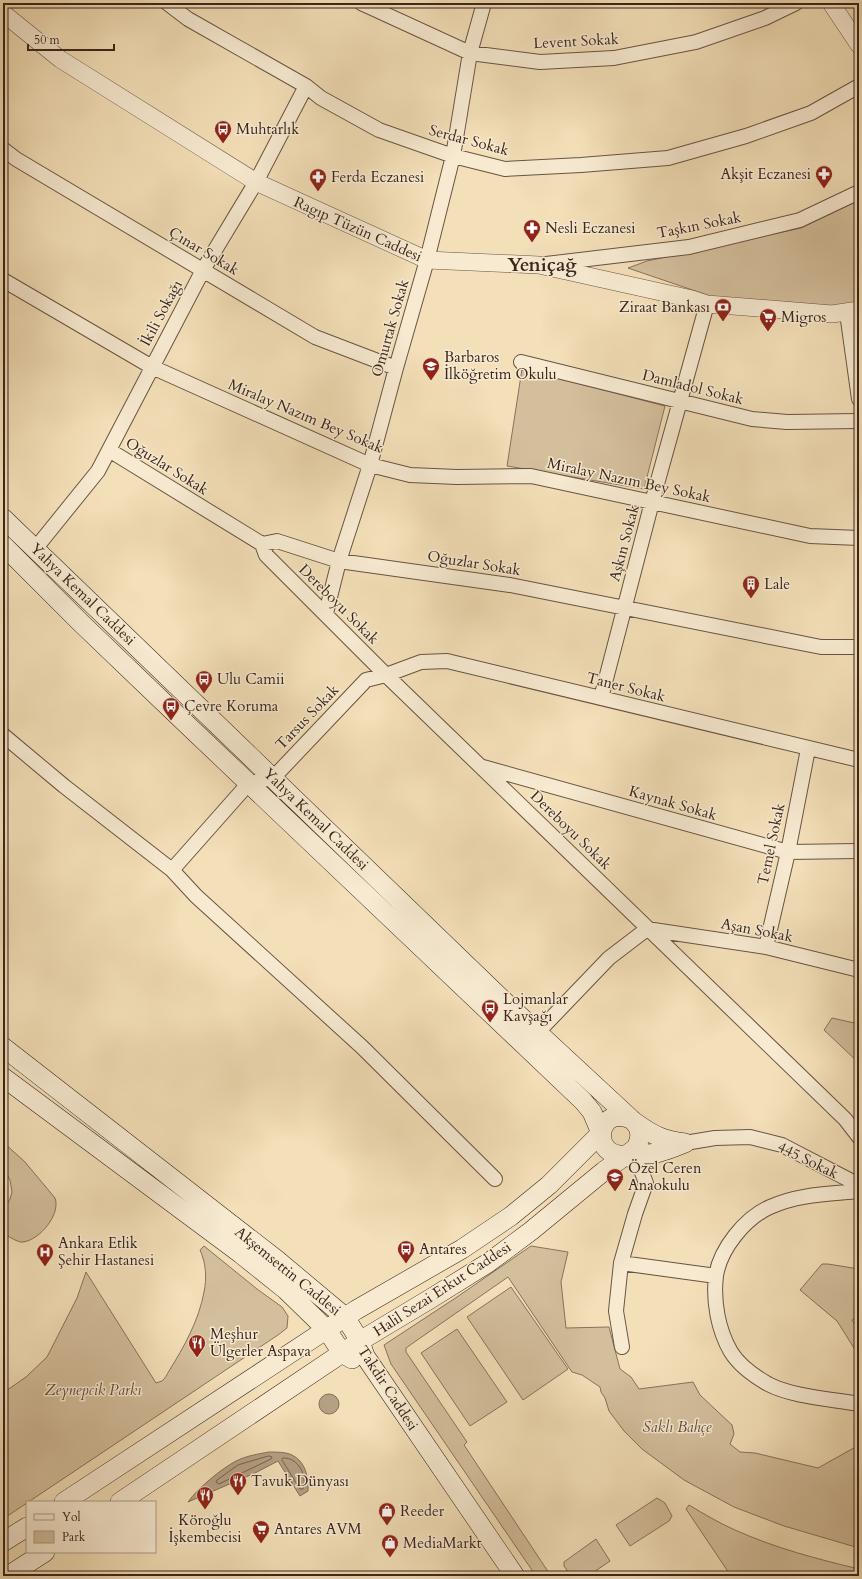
<svg xmlns="http://www.w3.org/2000/svg" width="862" height="1579" font-family="Cardo,serif">
  <style>
    .green { fill: #d4bf9d; stroke: #87725c }
    .water { fill: #b4a083; stroke: #836f59 }
    .lines { fill: none; stroke-linecap: round; stroke-linejoin: round }
    .shore { stroke: #77624f; stroke-width: 1 }
    .minor-casing { stroke: #685442; stroke-width: 16 }
    .tertiary-casing { stroke: #685442; stroke-width: 18 }
    .secondary-casing { stroke: #3a251b; stroke-width: 20 }
    .minor { stroke: #f7ead1; stroke-width: 14 }
    .tertiary { stroke: #f7ead1; stroke-width: 17 }
    .secondary { stroke: #f7ead1; stroke-width: 19 }
    .labels { text-anchor: middle; dominant-baseline: central; stroke-width: 3; stroke-linejoin: round; paint-order: stroke }
    .street-label { font-size: 15px; fill: #3a251b; stroke: #f7ead1 }
    .poi-label { font-size: 15px; fill: #3a251b; stroke: #f7ead1; text-anchor: start }
    .park-label { font-size: 15px; font-style: italic; fill: #604c3c; stroke: #f7ead1 }
    .district-label { font-size: 19px; font-weight: bold; fill: #3a251b; stroke: #f7ead1 }
  </style>
  <rect width="100%" height="100%" fill="#f3dfb8"/>
  <filter id="stains"><feTurbulence type="fractalNoise" baseFrequency=".005" numOctaves="4"/><feColorMatrix values="0 0 0 0 .2 0 0 0 0 .09 0 0 0 0 .02 0 0 0 .5 -.17"/></filter>
  <radialGradient id="worn" r=".72"><stop offset=".6" stop-color="#630" stop-opacity="0"/><stop offset="1" stop-color="#630" stop-opacity=".3"/></radialGradient>
  <path class="green" d="M859 200V303L832 308 713 297 628 268 647 261 801 228Z
    M522 369 665 406 644 489 507 466Z
    M832 1018 859 1024V1063L824 1030Z
    M3 1142 25 1162 55 1198C61 1214 40 1240 23 1242 18 1243 9 1236 3 1234V1212L10 1199 12 1192 10 1180 3 1168Z
    M204 1246 257 1289 282 1307 288 1316 287 1328 278 1335 3 1519V1393L26 1377 47 1357 77 1298 86 1272 156 1383C158 1382 160 1382 162 1381 165 1379 167 1374 169 1371 184 1347 199 1320 204 1292 207 1278 206 1263 200 1250Z
    M531 1246 568 1252 561 1282 566 1328 609 1327 620 1369 631 1377 639 1389 693 1382 700 1395 732 1425 734 1434 730 1444 740 1452 755 1453 818 1468 859 1445V1548L784 1526 734 1507 684 1480 642 1449 624 1431 609 1411 605 1398 601 1392 600 1387 582 1375 572 1372 508 1277 413 1343 406 1348V1352L467 1442 464 1445 551 1576H536L391 1364 384 1345 457 1297Z
    M822 1264H828L859 1269V1315L852 1320 859 1331V1356L837 1321 800 1290Z
    M511 1287 568 1369 523 1400 467 1317Z
    M457 1329 507 1402 470 1426 421 1353Z
    M657 1498 665 1503 672 1516 669 1521 630 1546 616 1525Z
    M689 1505C704 1514 719 1523 735 1530 775 1548 817 1559 859 1569V1576H731L686 1509Z
    M596 1539 610 1561 588 1576H571L564 1566V1562Z"/>
  <path class="water" d="M319 1404a10 10 0 1 1 20 0a10 10 0 1 1-20 0Z
    M269 1452C276 1452 286 1452 292 1455 305 1461 309 1477 308 1491L300 1496 278 1461 255 1473 188 1502C198 1488 221 1469 236 1461 246 1456 258 1454 269 1452Z"/>
  <g class="lines">
    <path class="shore" d="M269 1456 272 1457 271 1459 219 1484 216 1482 217 1480 238 1465Z
      M283 1458C298 1457 308 1476 303 1489H300L282 1460Z"/>
    <g class="minor-casing">
      <path id="minor" d="M167 3 188 19 306 86 321 98 379 130 453 156 505 169 581 165 668 158 746 136 811 113 859 86
        M361 3 470 53 540 62 614 58 696 42 765 18 796 3
        M3 149 16 159 315 337 396 368
        M546 264 689 247 800 220 859 192
        M3 280 152 367 370 465 410 475 457 477 531 476 810 536 859 538
        M847 313 859 399
        M521 362 752 419 787 422 859 421
        M109 450 262 544 277 541 339 561 510 585 821 647H859
        M262 544 266 555 386 675 845 1119 859 1137
        M35 549 98 471 203 270 256 182 306 86
        M326 613 339 561 370 465 396 368 427 260 453 156 470 53 484 3
        M601 698 652 502 707 304
        M3 735 64 786 172 870 196 896 362 1047 495 1179
        M483 767 788 852 859 851
        M172 870 249 783 273 778 366 680 386 675 421 662 447 661 859 760
        M766 947 788 852 808 749
        M537 1033 609 958 647 929 766 947 859 970
        M685 1143 715 1138 750 1137 782 1145 859 1185
        M859 1191C829 1194 798 1194 770 1207 745 1218 720 1249 716 1276 713 1301 718 1330 731 1352 739 1365 754 1376 768 1384 793 1397 831 1399 859 1404
        M621 1263 716 1276
        M622 1347 616 1311 621 1263 635 1214 646 1183 641 1170 632 1161 628 1153"/>
    </g>
    <g class="tertiary-casing">
      <path id="tertiary" d="M831 3 859 45
        M3 13 60 59 256 182 427 260 539 265 692 299 707 304 832 314 859 310"/>
    </g>
    <g class="secondary-casing">
      <path id="secondary" d="M3 518 508 1005 631 1119
        M3 545 81 623 179 717 583 1101 592 1112 601 1133
        M3 1047 277 1260 345 1317 360 1341 365 1356 515 1576
        M3 1077 241 1254 286 1290 327 1330 342 1353 352 1359
        M636 1123C654 1136 663 1140 685 1143
        M631 1152C650 1158 668 1150 685 1143
        M64 1502 356 1310 462 1249 511 1216 549 1185 601 1133
        M120 1502 360 1341 430 1299 488 1263 531 1231 604 1171 636 1148C640 1140 642 1132 636 1124 633 1120 629 1117 623 1117 596 1112 592 1157 625 1155
        M3 1542 27 1527
        M8 1576 45 1552"/>
    </g>
    <use href="#minor" class="minor"/>
    <use href="#tertiary" class="tertiary"/>
    <use href="#secondary" class="secondary"/>
  </g>
  <defs>
    <g id="bus-pin" transform="scale(0.9)"><path d="M0 17L-7.5 6A9.5 9.5 0 1 1 7.5 6Z" fill="#8f2418" stroke="#f7ead1"/><path d="M-5-6H5V4H4V6H2V4H-2V6H-4V4H-5ZM-3.5-4V0h7V-4ZM-3.5 1.2v1.5H-2V1.2ZM2 1.2v1.5H3.5V1.2Z" fill="#fff"/></g>
    <g id="pharmacy-pin" transform="scale(0.9)"><path d="M0 17L-7.5 6A9.5 9.5 0 1 1 7.5 6Z" fill="#8f2418" stroke="#f7ead1"/><path d="M-2-6h4v4h4v4h-4v4h-4v-4h-4v-4h4Z" fill="#fff"/></g>
    <g id="bank-pin" transform="scale(0.9)"><path d="M0 17L-7.5 6A9.5 9.5 0 1 1 7.5 6Z" fill="#8f2418" stroke="#f7ead1"/><path d="M-6-4H6V4H-6ZM0-2.3a2.3 2.3 0 1 0 0 4.6a2.3 2.3 0 1 0 0-4.6Z" fill="#fff"/></g>
    <g id="supermarket-pin" transform="scale(0.9)"><path d="M0 17L-7.5 6A9.5 9.5 0 1 1 7.5 6Z" fill="#8f2418" stroke="#f7ead1"/><path d="M-6-5.5h2.5l.6 2H6L4.5 2H-2.5L-4.4-4H-6ZM-1.5 3.2a1.3 1.3 0 1 0 .1 0ZM3 3.2a1.3 1.3 0 1 0 .1 0Z" fill="#fff"/></g>
    <g id="school-pin" transform="scale(0.9)"><path d="M0 17L-7.5 6A9.5 9.5 0 1 1 7.5 6Z" fill="#8f2418" stroke="#f7ead1"/><path d="M0-5L7-2L0 1L-7-2ZM-4 1L0 2.5L4 1V4Q0 6-4 4Z" fill="#fff"/></g>
    <g id="building-pin" transform="scale(0.9)"><path d="M0 17L-7.5 6A9.5 9.5 0 1 1 7.5 6Z" fill="#8f2418" stroke="#f7ead1"/><path d="M-4-6H4V6H1V3H-1V6H-4ZM-2.5-4.3h1.7v1.8h-1.7ZM.8-4.3h1.7v1.8H.8ZM-2.5-1h1.7V.8h-1.7ZM.8-1h1.7V.8H.8Z" fill="#fff"/></g>
    <g id="hospital-pin" transform="scale(0.9)"><path d="M0 17L-7.5 6A9.5 9.5 0 1 1 7.5 6Z" fill="#8f2418" stroke="#f7ead1"/><path d="M-5-5h3v3.5h4V-5h3V5h-3V1.5h-4V5h-3Z" fill="#fff"/></g>
    <g id="restaurant-pin" transform="scale(0.9)"><path d="M0 17L-7.5 6A9.5 9.5 0 1 1 7.5 6Z" fill="#8f2418" stroke="#f7ead1"/><path d="M-5-6h1v4h1v-4h1v4h1v-4h1v5L-1.5 .5V6h-2V.5L-5-1ZM5-6V6H3V1.5H1.5Q1.5-4 5-6Z" fill="#fff"/></g>
    <g id="shop-pin" transform="scale(0.9)"><path d="M0 17L-7.5 6A9.5 9.5 0 1 1 7.5 6Z" fill="#8f2418" stroke="#f7ead1"/><path d="M-5-2.5h2.3a2.7 3.5 0 0 1 5.4 0H5L5.5 6h-11ZM-1.5-2.5h3a1.5 2.3 0 0 0-3 0Z" fill="#fff"/></g>
  </defs>
  <g fill-rule="evenodd">
    <use href="#bus-pin" x="223" y="129"/>
    <use href="#pharmacy-pin" x="824" y="174"/>
    <use href="#pharmacy-pin" x="318" y="177"/>
    <use href="#pharmacy-pin" x="532" y="228"/>
    <use href="#bank-pin" x="723" y="307"/>
    <use href="#supermarket-pin" x="768" y="317"/>
    <use href="#school-pin" x="431" y="366"/>
    <use href="#building-pin" x="751" y="584"/>
    <use href="#bus-pin" x="204" y="679"/>
    <use href="#bus-pin" x="171" y="706"/>
    <use href="#bus-pin" x="490" y="1008"/>
    <use href="#school-pin" x="615" y="1177"/>
    <use href="#bus-pin" x="406" y="1249"/>
    <use href="#hospital-pin" x="45" y="1252"/>
    <use href="#restaurant-pin" x="197" y="1343"/>
    <use href="#restaurant-pin" x="238" y="1481"/>
    <use href="#restaurant-pin" x="205" y="1495"/>
    <use href="#shop-pin" x="387" y="1511"/>
    <use href="#supermarket-pin" x="261" y="1529"/>
    <use href="#shop-pin" x="390" y="1543"/>
  </g>
  <g class="labels">
    <g class="street-label">
      <text transform="translate(576 41) rotate(-3)">Levent Sokak</text>
      <text transform="translate(469 140) rotate(15)">Serdar Sokak</text>
      <text transform="translate(699 225) rotate(-11)">Taşkın Sokak</text>
      <text transform="translate(358 229) rotate(24)">Ragıp Tüzün Caddesi</text>
      <text transform="translate(204 251) rotate(31)">Çınar Sokak</text>
      <text transform="translate(161 313) rotate(-62)">İkili Sokağı</text>
      <text transform="translate(390 328) rotate(-74)">Omurtak Sokak</text>
      <text transform="translate(693 387) rotate(14)">Damladol Sokak</text>
      <text transform="translate(306 416) rotate(23)">Miralay Nazım Bey Sokak</text>
      <text transform="translate(167 466) rotate(32)">Oğuzlar Sokak</text>
      <text transform="translate(629 480) rotate(12)">Miralay Nazım Bey Sokak</text>
      <text transform="translate(624 543) rotate(-75)">Aşkın Sokak</text>
      <text transform="translate(474 563) rotate(9)">Oğuzlar Sokak</text>
      <text transform="translate(83 594) rotate(44)">Yahya Kemal Caddesi</text>
      <text transform="translate(339 604) rotate(45)">Dereboyu Sokak</text>
      <text transform="translate(626 687) rotate(14)">Taner Sokak</text>
      <text transform="translate(307 717) rotate(-46)">Tarsus Sokak</text>
      <text transform="translate(673 803) rotate(16)">Kaynak Sokak</text>
      <text transform="translate(316 819) rotate(44)">Yahya Kemal Caddesi</text>
      <text transform="translate(571 830) rotate(44)">Dereboyu Sokak</text>
      <text transform="translate(771 844) rotate(-78)">Temel Sokak</text>
      <text transform="translate(757 930) rotate(11)">Aşan Sokak</text>
      <text transform="translate(808 1160) rotate(26)">445 Sokak</text>
      <text transform="translate(288 1271) rotate(39)">Akşemsettin Caddesi</text>
      <text transform="translate(442 1289) rotate(-33)">Halil Sezai Erkut Caddesi</text>
      <text transform="translate(388 1388) rotate(57)">Takdir Caddesi</text>
    </g>
    <g class="poi-label">
      <text x="236" y="129">Muhtarlık</text>
      <text x="811" y="174" text-anchor="end">Akşit Eczanesi</text>
      <text x="331" y="177">Ferda Eczanesi</text>
      <text x="545" y="228">Nesli Eczanesi</text>
      <text x="710" y="307" text-anchor="end">Ziraat Bankası</text>
      <text x="781" y="317">Migros</text>
      <text x="444" y="357">Barbaros<tspan x="444" dy="17">İlköğretim Okulu</tspan></text>
      <text x="764" y="584">Lale</text>
      <text x="217" y="679">Ulu Camii</text>
      <text x="184" y="706">Çevre Koruma</text>
      <text x="503" y="999">Lojmanlar<tspan x="503" dy="17">Kavşağı</tspan></text>
      <text x="628" y="1168">Özel Ceren<tspan x="628" dy="17">Anaokulu</tspan></text>
      <text x="58" y="1243">Ankara Etlik<tspan x="58" dy="17">Şehir Hastanesi</tspan></text>
      <text x="419" y="1249">Antares</text>
      <text x="210" y="1334">Meşhur<tspan x="210" dy="17">Ülgerler Aspava</tspan></text>
      <text x="251" y="1481">Tavuk Dünyası</text>
      <text x="400" y="1511">Reeder</text>
      <text x="205" y="1520" text-anchor="middle">Köroğlu<tspan x="205" dy="17">İşkembecisi</tspan></text>
      <text x="274" y="1529">Antares AVM</text>
      <text x="403" y="1543">MediaMarkt</text>
    </g>
    <g class="park-label">
      <text x="93" y="1390">Zeynepcik Parkı</text>
      <text x="677" y="1427">Saklı Bahçe</text>
    </g>
    <g class="district-label">
      <text x="542" y="265">Yeniçağ</text>
    </g>
  </g>
  <rect width="862" height="1579" fill="none" stroke="#f3dfb8" stroke-width="16"/>
  <rect x="4" y="4" width="854" height="1571" fill="none" stroke="#3a251b" stroke-width="2"/>
  <rect x="8" y="8" width="846" height="1563" fill="none" stroke="#3a251b"/>
  <rect x="26" y="1501" width="130" height="52" fill="#f7ead1" stroke="#ab9b88"/>
  <rect x="34" y="1514" width="20" height="6" fill="#f7ead1" stroke="#ab9b88"/>
  <text x="62" y="1521" font-size="12" fill="#3a251b">Yol</text>
  <rect x="34" y="1531" width="20" height="12" fill="#d4bf9d" stroke="#ab9b88"/>
  <text x="62" y="1541" font-size="12" fill="#3a251b">Park</text>
  <path d="M28 44v6h86v-6" fill="none" stroke="#3a251b" stroke-width="2"/>
  <text x="34" y="44" font-size="12" fill="#3a251b" stroke="#f7ead1" stroke-width="3" paint-order="stroke">50 m</text>
  <rect width="100%" height="100%" filter="url(#stains)"/>
  <rect width="100%" height="100%" fill="url(#worn)"/>
</svg>
